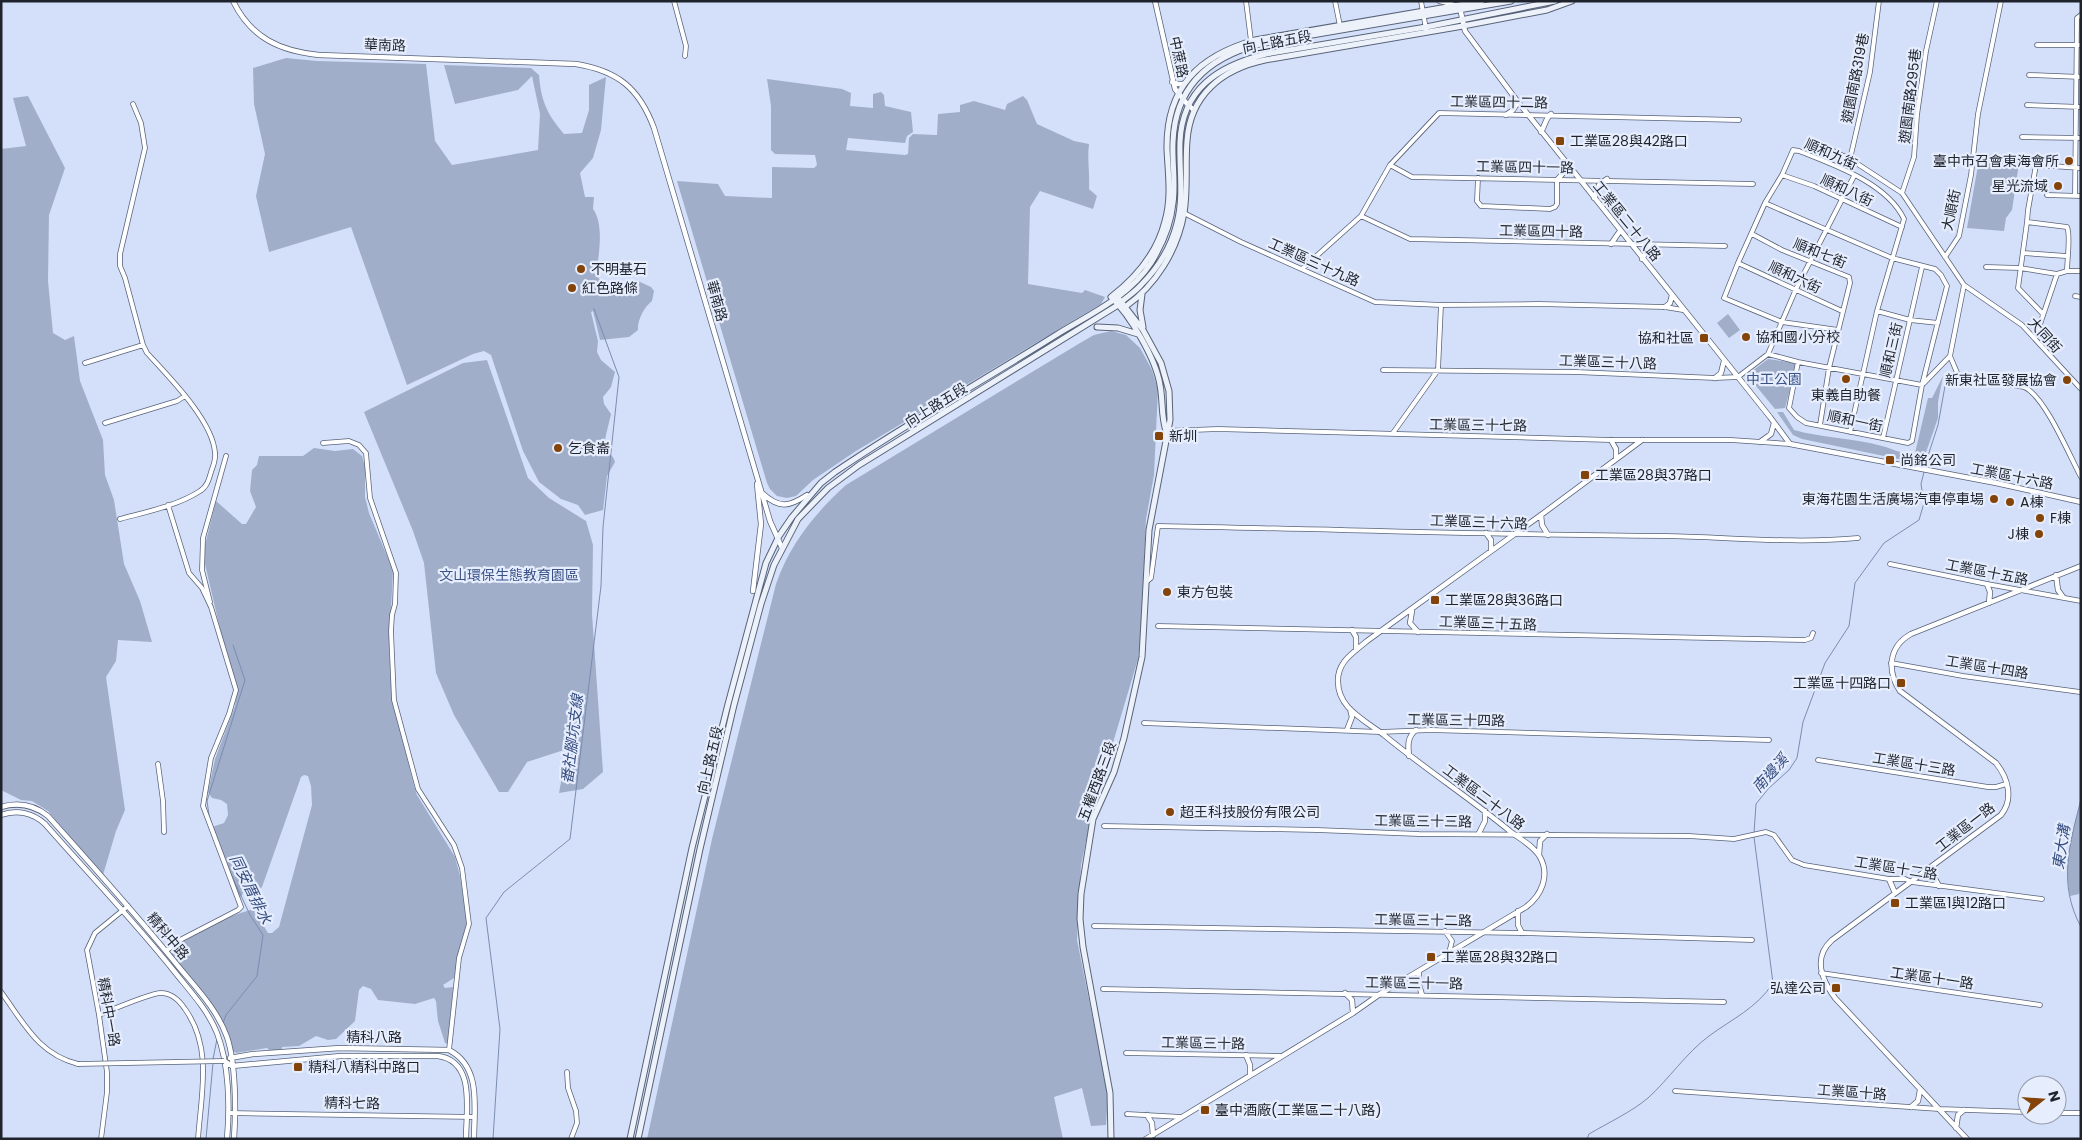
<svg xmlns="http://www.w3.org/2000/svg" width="2082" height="1140" font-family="Poppins,'Noto Sans TC',sans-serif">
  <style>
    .green { fill: #a1aeca }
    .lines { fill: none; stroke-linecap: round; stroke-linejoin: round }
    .stream { stroke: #7a8cb1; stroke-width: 1 }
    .minor-casing { stroke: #586379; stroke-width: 5.5 }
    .tertiary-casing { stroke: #586379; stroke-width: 6 }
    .secondary-casing { stroke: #586379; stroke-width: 7 }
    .minor { stroke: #fff; stroke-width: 4 }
    .tertiary { stroke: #fff; stroke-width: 4.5 }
    .secondary { stroke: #edf2fa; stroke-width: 5 }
    .minor-bridge-casing { stroke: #586379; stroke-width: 5.5; stroke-linecap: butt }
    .minor-bridge { stroke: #fff; stroke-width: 4 }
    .poi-dot { fill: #834309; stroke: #e6edfd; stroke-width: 2 }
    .labels { text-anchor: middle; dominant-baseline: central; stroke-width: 4.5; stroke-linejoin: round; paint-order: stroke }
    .street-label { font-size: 14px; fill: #1e232c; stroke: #e6edfd }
    .poi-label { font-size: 14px; fill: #1e232c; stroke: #e6edfd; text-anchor: start }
    .park-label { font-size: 14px; fill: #3b5286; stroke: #e6edfd }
    .water-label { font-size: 15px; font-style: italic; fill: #364d80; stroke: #e6edfd }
  </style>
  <rect width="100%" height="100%" fill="#d4e0fa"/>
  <path class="green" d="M286 58 317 61 426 64 435 141 452 165 538 150 540 114 532 76 518 90 455 104 444 65 531 68 539 75C541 101 547 114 564 134L582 133 589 110V85L606 77 601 130 593 158 580 173 585 197H594L593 209C604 224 599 252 597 269L592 271 610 290 636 280 651 287 654 291 652 301C644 307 637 321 638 330L629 337 600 340 593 311 591 312 598 341 597 352 601 360 615 372 611 387 603 397 604 404 611 414C610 421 602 444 606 449 610 455 613 455 615 462L607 476 603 510 585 515 578 505 561 499 539 482 523 451 491 355 484 351 473 354 407 385 351 227 269 252 256 196 265 154 254 104 253 68Z
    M767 79 842 89 851 93 850 106 873 108V94L881 92 884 95 885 106 911 112 913 132 907 136 905 143 848 138 846 150 905 155 908 154 909 138 913 134 937 135 938 114 960 112V105L974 101 1005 110 1007 104 1023 96 1027 100 1037 124 1074 141 1089 144C1087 159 1090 174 1089 189L1097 196 1093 209 1040 191 1030 207 1028 284 1082 293 1085 290 1105 297 1101 304 856 451 813 480 796 496 787 498 777 496 770 489 767 483 677 181 718 184 725 196 772 198V167L814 168 817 165 815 155 775 154 771 150V106Z
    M28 96 65 168 49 215 48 281 53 333 65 340 74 336 80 381 103 440 105 475 114 500 124 564 140 601 152 642 118 640 116 661 106 677 125 810 116 831 103 875 48 811 32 801 21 800 1 790V149L26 146 13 98Z
    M1980 154 2020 157 2012 210 2006 218 2004 231 1967 228Z
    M1728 314 1740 330 1729 338 1717 323Z
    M1111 331 1126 335 1140 348 1152 370 1158 389 1154 475 1146 519 1141 633 1138 659 1092 813 1081 865 1077 940 1108 1094 1106 1125 1091 1126 1082 1088 1054 1097 1063 1139H647L712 839 776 584C790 544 815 513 846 485L1080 343 1094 335Z
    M1768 359 1797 363 1785 408 1775 409 1747 375Z
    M487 360 528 478 549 498 586 521 593 545 592 614 603 772 583 789 559 793 567 749 527 762 508 792H499L454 715 436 673 424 563 413 531 364 412 463 363Z
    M1943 376 1938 402V418L1923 461H1908L1802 439 1793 435 1777 412H1783L1794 430C1823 438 1853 438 1882 446 1894 449 1902 455 1915 453L1928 398H1932Z
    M314 448 335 451 353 449 362 456 365 466V497L369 513 393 570 389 651 393 702 414 786 417 795 455 857 460 876 467 921 454 978 443 985 445 988 453 987 448 1044 445 1043 438 1021 436 1001 434 998 415 1004 378 1000 371 989 363 986 359 990 355 1021 336 1039 328 1040 316 1036 299 1046 282 1047V1053H272L267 1048 236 1053 233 1051 221 1023 171 955C178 932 232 916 253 909L268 933H272L279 927 312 805 311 786 308 776 304 775 301 777 262 887 256 892 244 891 241 897 237 896 233 893 212 827 224 823 228 815 227 804 221 800 212 798 208 792 215 759 235 706 236 698 205 564V545L216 501 242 524H246L256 507 250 491 252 470 257 465 259 456H303Z
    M2081 799V887L2079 894 2070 896C2063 859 2072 834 2081 799Z"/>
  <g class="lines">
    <path class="stream" d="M1924 468 1938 425 1947 375
      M2081 799C2070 844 2057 883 2081 927
      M215 833 209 815 207 801 245 680 233 645
      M1754 833 1756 804 1768 789 1789 770 1797 758 1803 722 1825 663 1849 626 1855 583 1884 543 1919 520 1924 503 1921 484 1924 472
      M223 1023 226 1015 257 976 263 935 250 915 229 870
      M213 1059 217 1039
      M206 1139 213 1063
      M493 1139 500 1029 486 918 504 892 570 839 601 586 603 527 619 377 594 309
      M1587 1139 1589 1134C1606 1124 1633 1111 1648 1098 1669 1079 1686 1053 1709 1036 1732 1019 1757 1008 1773 983L1754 837"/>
    <g class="minor-casing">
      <path id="minor" d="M674 1 686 46 685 56
        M1246 1 1251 41
        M1335 1 1340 26
        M1421 1 1426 29
        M1439 1 1455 5
        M2037 45H2081
        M2029 75 2081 77
        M2027 105 2081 107
        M2022 137 2081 138
        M1816 143 1850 159 1902 193 1964 285 2022 325 2081 389
        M1850 159 1870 72 1879 1
        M1390 165 1412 177 1753 184
        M2081 168 2036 165 2028 210 2027 222 2067 227C2071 235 2067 260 2067 271H2081
        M1782 175 1814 186 1902 227
        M1478 178 1477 201 1481 206 1550 209 1555 207 1557 204V180
        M1902 193 1914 157 1917 115 1926 51 1937 1
        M2047 195 2081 196
        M2075 196 2077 18 2081 15
        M1765 203 1892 258 1935 269 1941 275 1947 286 1922 385 1912 441 1908 443 1806 423 1797 417 1789 408 1798 362
        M1184 213 1241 242 1375 302 1441 305
        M1361 216 1410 239 1725 246
        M2027 222 2018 288 2043 314
        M1752 234 1782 250 1849 277 1850 283 1829 368 1820 425
        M2023 253 2066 256
        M1945 257 1959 236 1971 175 1978 114 2001 1
        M1738 263 1842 311
        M1986 267 2020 268 2057 274
        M1302 269 1361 216 1390 165 1439 113 1739 120
        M1964 285 1950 356 1958 375 2024 387C2045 396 2069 455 2081 477
        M2075 296 2081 297
        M1877 311 1910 320 1938 323
        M1838 330 1782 322 1724 298 1738 263 1765 203 1782 175 1793 150 1799 151C1834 165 1887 183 1904 219L1877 311 1850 432
        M2035 339 2057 274 2067 271
        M1768 354 1798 362 1922 385
        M85 363 143 345
        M1383 370 1576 372 1715 378 1738 377 1768 354 1796 289 1854 176
        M1438 370 1441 305 1539 304 1665 307 1683 310
        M1924 383 1950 356
        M105 423 177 401 185 396
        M1166 431 1218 429 1611 440H1731L1790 444
        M1393 433 1438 370
        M1883 438 1922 267
        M323 443 349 441 359 445 366 453 370 498 396 573 395 604 392 615 391 631 394 700 418 789 454 845 462 868 469 924 459 958 449 1050
        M120 519C146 512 177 506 200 491 207 487 209 479 211 472 213 466 216 460 215 453 213 421 169 377 147 353L143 345 125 278 120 266V254L145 148 141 123 133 104
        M1890 564 1987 584 2081 601
        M1146 582 1151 578 1158 526C1327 529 1496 535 1665 536 1729 537 1794 544 1858 538
        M210 602 202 570 203 538 226 456
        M1158 626 1805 640 1811 638 1813 633
        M1891 663 1963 676 2080 692
        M1144 723 1380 732 1431 730 1769 740
        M1818 760 1988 787H1996L2006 784
        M158 764 163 801 164 832
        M1104 826 1317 830 1419 834 1689 836 1734 839 1766 832 1774 835 1792 860 1804 865 1889 879H1905L1912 882 2042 899
        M1094 926 1522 933 1752 940
        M1445 931 1452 941 1449 953
        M166 951 182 939 238 910 241 907 203 806 211 758 229 714 236 690 211 607 202 588 189 573 168 505
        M1821 973 2040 1005
        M1103 989 1724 1002
        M1 992C24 1023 38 1054 78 1064
        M99 1015C111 1010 151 993 161 993 172 993 179 1000 185 1009 213 1048 201 1094 198 1139
        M1126 1053 1280 1056
        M567 1072 568 1088 576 1111 577 1123 571 1139
        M1675 1091 1939 1109 2027 1112
        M230 1113 474 1117
        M2057 1113H2081
        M1127 1114 1181 1117
        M101 1139 107 1092V1072L99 1015 87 950 95 933 128 906"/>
    </g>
    <g class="tertiary-casing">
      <path id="tertiary" d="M233 1C251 38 280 51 319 55L576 64C618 71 639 88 654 128L770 521 782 548
        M1155 1 1175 89 1188 105 1194 110
        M1460 8 1465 31 1518 102 1770 417 1790 444 1996 483 2081 502
        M1172 82 1178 84H1184
        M1506 115 1513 110 1518 102
        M1541 132C1545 126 1545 119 1551 114
        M1557 180 1565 171 1566 163
        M1594 198 1599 185 1607 179
        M1611 244 1620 231
        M1642 259 1649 247 1653 245
        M1665 307 1670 303 1672 295
        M1715 378 1721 373 1724 361
        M1611 440 1616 449V459
        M1760 442 1771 434 1774 423
        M762 493C779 509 789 507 807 495
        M1541 515 1542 525 1548 535
        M1486 533 1491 540V551
        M2056 575 2058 590 2063 597
        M1987 584 1990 592 1989 603
        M753 591 761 524 757 484
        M1412 611 1410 623 1418 632
        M1352 630 1356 637V650
        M1347 730 1352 717 1350 709
        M1409 756C1408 746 1407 737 1416 730
        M1 807C18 802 34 805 48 816 92 865 136 914 178 966 196 988 217 1009 227 1037 236 1064 236 1110 234 1139
        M1 815C17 809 33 813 45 824 88 873 133 920 174 971 189 990 208 1010 217 1033 229 1064 230 1106 227 1139
        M1479 833 1485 821V811
        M1539 855 1540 841 1547 834
        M1934 866V877L1939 886
        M1889 879 1895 893
        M1518 911V925L1522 933
        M1419 972 1418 982 1422 995
        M1345 993 1352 1000 1353 1013
        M1246 1055 1250 1065V1075
        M230 1058 253 1054 340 1048 449 1050C482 1067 474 1108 474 1139
        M224 1061 232 1066 341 1056H438C476 1061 466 1111 466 1139
        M1911 1107 1918 1101 1920 1090
        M1147 1115 1152 1123 1153 1135
        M1956 1128 1958 1115 1964 1110
        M1146 1139 1353 1013 1380 994 1526 907C1542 895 1550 875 1540 857 1534 846 1520 839 1511 832 1470 798 1425 769 1384 735 1372 726 1358 718 1348 707 1342 700 1338 691 1338 682 1337 662 1353 653 1367 641L1541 515 1642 440
        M1967 1139 1835 998C1822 980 1812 958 1832 940L2001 815C2014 799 2008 778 1996 763L1900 691C1887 671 1888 647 1911 634L2081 566"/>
    </g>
    <g class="secondary-casing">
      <path id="secondary" d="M1142 294 1140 310 1143 327
        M1125 307C1156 285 1177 251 1184 213 1188 189 1185 165 1187 141 1190 95 1222 69 1265 60L1463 26 1547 10 1572 1
        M1097 327 1118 328 1138 334
        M1166 431C1161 416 1163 400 1160 385 1156 359 1130 315 1111 297 1137 277 1157 253 1165 221 1172 197 1168 173 1167 149 1166 87 1199 56 1255 40L1482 1
        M630 1139 692 848 728 704 766 563 779 536 792 517 821 483 835 472C907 423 983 381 1056 335 1090 314 1129 297 1151 263 1162 245 1171 224 1173 203 1176 183 1172 163 1173 142 1175 87 1209 57 1260 44L1511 1
        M638 1139 700 849 734 705 761 604 774 565 798 519 828 488 859 465 1118 305C1125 298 1134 293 1141 285 1158 268 1171 247 1177 223 1184 196 1179 169 1180 142 1182 89 1218 66 1266 54L1426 27 1555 1
        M1111 1139 1110 1093 1083 947 1080 919 1081 894 1093 819 1114 772 1124 738 1142 657 1149 530 1170 420 1169 391 1161 363 1143 330 1115 294"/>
    </g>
    <use href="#minor" class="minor"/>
    <use href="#tertiary" class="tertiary"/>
    <use href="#secondary" class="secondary"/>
    <g class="minor-bridge-casing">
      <path id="minor-bridge" d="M78 1064 224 1061"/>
    </g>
    <use href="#minor-bridge" class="minor-bridge"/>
  </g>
  <g class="poi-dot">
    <rect x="1555" y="136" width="10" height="10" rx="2.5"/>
    <circle cx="2069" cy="161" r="5"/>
    <circle cx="2058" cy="186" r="5"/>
    <circle cx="581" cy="269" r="5"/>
    <circle cx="572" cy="288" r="5"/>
    <circle cx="1746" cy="337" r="5"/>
    <rect x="1699" y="333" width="10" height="10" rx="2.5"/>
    <circle cx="1846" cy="379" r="5"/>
    <circle cx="2067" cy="380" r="5"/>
    <rect x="1154" y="431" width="10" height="10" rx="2.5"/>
    <circle cx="558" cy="448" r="5"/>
    <rect x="1885" y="455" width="10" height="10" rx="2.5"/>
    <rect x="1580" y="470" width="10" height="10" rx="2.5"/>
    <circle cx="1994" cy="499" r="5"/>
    <circle cx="2010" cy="502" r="5"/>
    <circle cx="2040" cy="518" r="5"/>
    <circle cx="2039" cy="534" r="5"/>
    <circle cx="1167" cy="592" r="5"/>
    <rect x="1430" y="595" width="10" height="10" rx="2.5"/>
    <rect x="1896" y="678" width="10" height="10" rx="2.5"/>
    <circle cx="1170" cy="812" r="5"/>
    <rect x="1890" y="898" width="10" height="10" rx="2.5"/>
    <rect x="1426" y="952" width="10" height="10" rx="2.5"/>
    <rect x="1831" y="983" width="10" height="10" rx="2.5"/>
    <rect x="293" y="1062" width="10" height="10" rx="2.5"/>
    <rect x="1200" y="1105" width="10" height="10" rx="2.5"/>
  </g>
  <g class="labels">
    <g class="street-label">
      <text transform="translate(1277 42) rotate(-11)">向上路五段</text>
      <text transform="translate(385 45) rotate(2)">華南路</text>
      <text transform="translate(1179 57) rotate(78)">中蔗路</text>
      <text transform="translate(1855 78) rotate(-79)">遊園南路319巷</text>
      <text transform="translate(1910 96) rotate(-83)">遊園南路295巷</text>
      <text transform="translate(1499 102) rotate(1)">工業區四十二路</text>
      <text transform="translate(1831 154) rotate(24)">順和九街</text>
      <text transform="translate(1525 167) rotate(1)">工業區四十一路</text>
      <text transform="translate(1847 190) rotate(25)">順和八街</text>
      <text transform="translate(1951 210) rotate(-78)">大順街</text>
      <text transform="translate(1627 221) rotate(51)">工業區二十八路</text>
      <text transform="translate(1541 231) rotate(1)">工業區四十路</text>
      <text transform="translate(1820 253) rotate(22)">順和七街</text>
      <text transform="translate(1314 262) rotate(24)">工業區三十九路</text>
      <text transform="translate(1795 277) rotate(25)">順和六街</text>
      <text transform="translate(717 301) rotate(74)">華南路</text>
      <text transform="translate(2045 335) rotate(48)">大同街</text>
      <text transform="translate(1891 350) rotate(-77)">順和三街</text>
      <text transform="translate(1608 362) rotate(2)">工業區三十八路</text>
      <text transform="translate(936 405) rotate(-32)">向上路五段</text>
      <text transform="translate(1855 421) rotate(12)">順和一街</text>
      <text transform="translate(1478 425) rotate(1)">工業區三十七路</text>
      <text transform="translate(2012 476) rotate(11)">工業區十六路</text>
      <text transform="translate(1479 522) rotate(2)">工業區三十六路</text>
      <text transform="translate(1987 572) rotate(11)">工業區十五路</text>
      <text transform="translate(1488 623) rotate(2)">工業區三十五路</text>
      <text transform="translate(1987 667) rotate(9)">工業區十四路</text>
      <text transform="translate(1456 720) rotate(1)">工業區三十四路</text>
      <text transform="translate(710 760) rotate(-77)">向上路五段</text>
      <text transform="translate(1914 764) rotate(9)">工業區十三路</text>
      <text transform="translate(1097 781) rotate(-70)">五權西路三段</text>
      <text transform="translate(1484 797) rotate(37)">工業區二十八路</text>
      <text transform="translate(1423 821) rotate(1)">工業區三十三路</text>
      <text transform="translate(1965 827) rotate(-38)">工業區一路</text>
      <text transform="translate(1896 868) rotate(9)">工業區十二路</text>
      <text transform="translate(1423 920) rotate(1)">工業區三十二路</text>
      <text transform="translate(168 936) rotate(50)">精科中路</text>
      <text transform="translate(1932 978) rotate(8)">工業區十一路</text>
      <text transform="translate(1414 983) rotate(1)">工業區三十一路</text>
      <text transform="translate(109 1012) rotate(80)">精科中一路</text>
      <text x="374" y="1037">精科八路</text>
      <text transform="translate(1203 1043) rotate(1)">工業區三十路</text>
      <text transform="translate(1852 1092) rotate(4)">工業區十路</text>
      <text transform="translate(352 1103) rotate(1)">精科七路</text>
    </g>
    <g class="poi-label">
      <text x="1570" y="141">工業區28與42路口</text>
      <text x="2059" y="161" text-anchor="end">臺中市召會東海會所</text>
      <text x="2048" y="186" text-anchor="end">星光流域</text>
      <text x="591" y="269">不明基石</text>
      <text x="582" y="288">紅色路條</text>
      <text x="1756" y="337">協和國小分校</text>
      <text x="1694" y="338" text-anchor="end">協和社區</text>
      <text x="2057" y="380" text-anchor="end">新東社區發展協會</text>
      <text x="1846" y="395" text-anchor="middle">東義自助餐</text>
      <text x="1169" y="436">新圳</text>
      <text x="568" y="448">乞食崙</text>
      <text x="1900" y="460">尚銘公司</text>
      <text x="1595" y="475">工業區28與37路口</text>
      <text x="1984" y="499" text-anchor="end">東海花園生活廣場汽車停車場</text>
      <text x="2020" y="502">A棟</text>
      <text x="2050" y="518">F棟</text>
      <text x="2029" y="534" text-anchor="end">J棟</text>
      <text x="1177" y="592">東方包裝</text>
      <text x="1445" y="600">工業區28與36路口</text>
      <text x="1891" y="683" text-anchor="end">工業區十四路口</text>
      <text x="1180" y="812">超王科技股份有限公司</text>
      <text x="1905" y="903">工業區1與12路口</text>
      <text x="1441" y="957">工業區28與32路口</text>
      <text x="1826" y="988" text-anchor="end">弘達公司</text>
      <text x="308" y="1067">精科八精科中路口</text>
      <text x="1215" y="1110">臺中酒廠(工業區二十八路)</text>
    </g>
    <g class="park-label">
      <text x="1774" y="379">中工公園</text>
      <text x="509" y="575">文山環保生態教育園區</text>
    </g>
    <g class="water-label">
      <text transform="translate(572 739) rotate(-83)">番社腳坑支線</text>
      <text transform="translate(1770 773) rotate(-48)">南邊溪</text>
      <text transform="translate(2061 847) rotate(-81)">東大溝</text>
      <text transform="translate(251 889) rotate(64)">同安厝排水</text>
    </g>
  </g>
  <rect width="2082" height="1140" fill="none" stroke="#1e232c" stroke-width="5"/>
  <g transform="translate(2042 1100) rotate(73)"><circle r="24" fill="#e6edfd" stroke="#969ca9"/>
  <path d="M0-4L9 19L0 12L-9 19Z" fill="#834309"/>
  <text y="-8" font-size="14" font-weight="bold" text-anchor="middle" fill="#1e232c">N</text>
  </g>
</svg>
